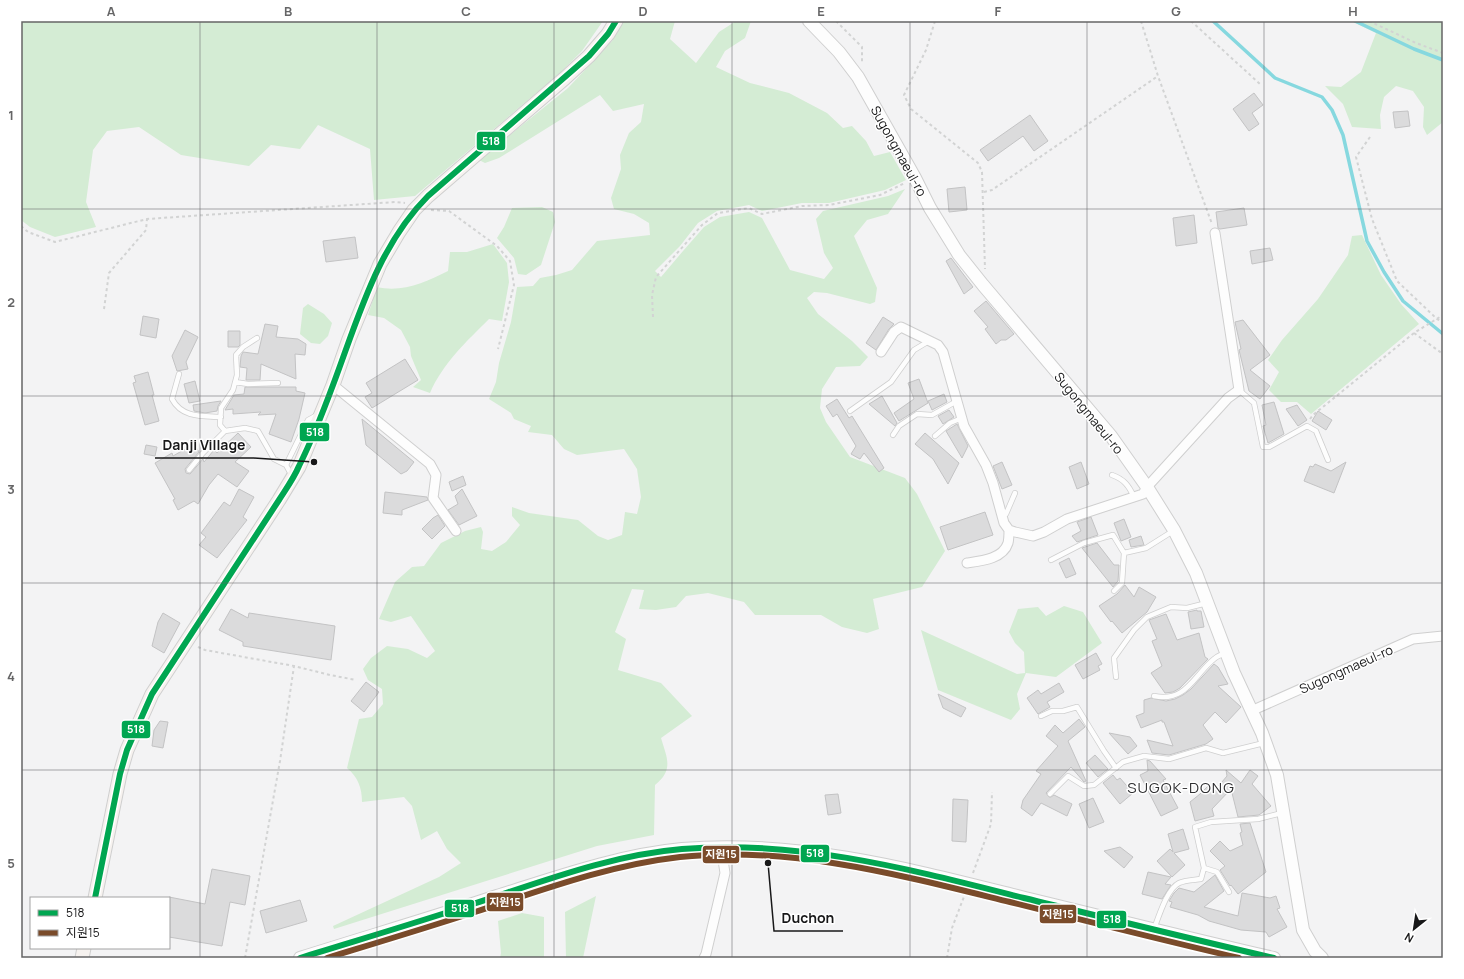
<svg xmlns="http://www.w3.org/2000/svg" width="1464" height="979" font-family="Manrope,'Noto Sans KR',sans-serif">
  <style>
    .green { fill: #d4ecd4 }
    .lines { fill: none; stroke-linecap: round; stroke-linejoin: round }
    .stream { stroke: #86d8df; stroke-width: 3.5 }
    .building { fill: #dbdbdc; stroke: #c3c3c4 }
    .service-casing { stroke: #cfcfcf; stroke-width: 6 }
    .minor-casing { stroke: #cfcfcf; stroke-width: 11 }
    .tertiary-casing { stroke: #cfcfcf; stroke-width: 14 }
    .secondary-casing { stroke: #cfcfcf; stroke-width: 15 }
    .path { stroke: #d2d3d3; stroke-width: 2; stroke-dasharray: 3 3; stroke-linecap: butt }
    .service { stroke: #fdfdfd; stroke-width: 4.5 }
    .minor { stroke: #fdfdfd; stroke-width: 9 }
    .tertiary { stroke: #fdfdfd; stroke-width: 12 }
    .secondary { stroke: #f6f2ef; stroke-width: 13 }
    .bus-1-casing { stroke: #fff; stroke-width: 9 }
    .bus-2-casing { stroke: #fff; stroke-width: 9 }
    .bus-1 { stroke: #00a651; stroke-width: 6 }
    .bus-2 { stroke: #7a4b2a; stroke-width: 6 }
    .grid { fill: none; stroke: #656566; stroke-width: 1; stroke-opacity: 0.55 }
    .labels { text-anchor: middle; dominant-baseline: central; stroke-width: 3; stroke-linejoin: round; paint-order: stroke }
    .street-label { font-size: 13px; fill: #181819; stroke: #fff }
    .quarter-label { font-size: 15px; letter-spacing: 1px; fill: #2f2f31; stroke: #fff }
    .leader { fill: none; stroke: #181819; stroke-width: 1.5 }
    .callout-dot { fill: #181819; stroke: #fff; stroke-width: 1.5 }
    .callout-label { font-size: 14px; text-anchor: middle; font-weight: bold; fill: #181819; stroke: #fff; stroke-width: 3; stroke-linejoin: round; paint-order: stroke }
    .line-badge { stroke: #fff; stroke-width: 1.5 }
    .badge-label { font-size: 11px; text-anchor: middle; font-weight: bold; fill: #fff }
    .neatline { fill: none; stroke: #656566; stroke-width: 1.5 }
    .grid-label { font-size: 13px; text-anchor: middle; font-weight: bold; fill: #656566 }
  </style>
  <rect width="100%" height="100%" fill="#f3f3f4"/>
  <path class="green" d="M21 21H603L582 51 560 73 415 196 374 200 370 149 318 125 300 149 271 145 249 166 181 155 139 127 107 131 93 150 86 202 96 227 55 237 30 227 21 220Z
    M624 21H675L670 39 696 63 719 32 736 21H751L745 38 725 51 716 67 750 83 789 93 827 113 843 128 852 126 866 141 874 156 890 152 906 180 885 190 829 203H802L762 211 749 205 717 211 698 223 680 246 655 271 661 277 683 251 704 227 720 217 749 212 762 218 790 270 824 279 833 268 824 253 816 219 823 211 888 196 905 189 888 214 867 220 854 236 877 288 875 302 870 304 827 293 814 292 807 298 818 314 852 341 868 357 860 366 836 367 822 389 820 408 826 422 850 457 905 478 917 494 945 551 922 587 873 599 879 629 867 633 842 627 821 615H755L744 602 708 593 686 596 676 607 656 610 639 609 644 590 632 589 615 632 626 639 618 670 661 683 692 716 661 738C667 758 674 770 655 785L654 835 597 846 334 929 333 926 439 877 461 863 447 849 437 831 421 840 412 806 404 797 362 802C362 788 358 777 347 768L359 719 372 717 383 704 382 689 368 680 363 669 371 658 387 646 408 649 427 658 435 651 411 616 391 622 379 619 395 582 412 567 424 566 441 543 465 531 481 527 483 532 481 549 492 551 506 542 520 525 512 516V507L529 513 578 520 598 536 608 540 622 535 625 512 637 514 641 497 637 469 624 449 577 455 564 449 552 435 528 432 531 426 514 419 511 413 489 399 496 382 499 363 511 322 517 287 533 286 540 278 556 275 572 270 597 241 650 235 649 223 634 214 614 209 611 198 621 169 620 155 629 133 641 122 644 104 613 111 600 95 499 158 485 163 479 160 568 88 612 41Z
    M1351 21H1443V122L1427 135 1423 127 1424 107 1413 91 1396 86 1384 97 1380 115 1381 129 1352 127 1343 104 1325 86 1341 87 1361 72 1376 33Z
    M542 207 553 212 555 222 541 265 526 275 518 274 514 258 497 238 504 227 512 208Z
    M1362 235 1381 275 1401 304 1419 324 1311 414 1297 402H1281L1269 390 1279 372 1268 360 1282 340 1318 299 1348 255 1352 236Z
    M493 244 507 263 509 282 502 321 489 319C467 341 443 363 430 393L413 387 421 380 411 356 410 347 401 330 384 318 368 315 377 287C402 293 426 282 448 271L450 252H467Z
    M308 304 324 314 332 323 328 336 320 344 311 343 300 334 303 308Z
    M1064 606 1083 612 1102 643 1056 677 1026 673 1017 694 1020 709 1011 720 938 690 921 630 1017 674 1025 673 1024 652 1015 643 1009 632 1018 609 1038 607 1046 616Z
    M596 896 583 958H566L565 912Z
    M522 913 544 917V958H500L501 953 498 921Z"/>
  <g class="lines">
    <path class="stream" d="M1213 21 1275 78 1322 97 1332 110 1343 135 1367 241 1384 272 1403 301 1443 334
      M1355 21 1414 49 1443 60"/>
  </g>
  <path class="building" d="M1254 93 1263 105 1252 113 1259 124 1249 131 1233 109Z
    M1408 111 1410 126 1395 128 1393 112Z
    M1030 115 1048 141 1034 151 1023 136 988 161 980 150Z
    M965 187 967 210 949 212 947 189Z
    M1244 208 1247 225 1220 229 1218 228 1216 212Z
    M1194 215 1197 243 1176 246 1173 218Z
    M355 237 358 258 326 262 323 241Z
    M1270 248 1273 260 1252 264 1250 251Z
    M951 258 973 287 964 294 946 261Z
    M986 301 1014 334 1006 340H1001L996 344 985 329 988 327 974 311Z
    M143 316 159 319 156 338 140 335Z
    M883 317 894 324 889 329 876 350 866 343Z
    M1243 320 1270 355 1250 370 1270 386 1260 399 1249 391 1240 354 1239 350 1241 349 1235 322Z
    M265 324 278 326 276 337 298 339 306 344 305 355 295 354 296 379 261 364 260 380H246L247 368 240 367 241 356 243 352 258 354Z
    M185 330 198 337 186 362 188 369 177 371 172 356Z
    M228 331H240V345L238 347H228Z
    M405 359 418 380 372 408 365 397 372 393 366 383Z
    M148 372 154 395H152L159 421 145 425 133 383 136 382 134 376Z
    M919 379 928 403 899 421 894 413 914 399 908 383Z
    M195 381 200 401 189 403 184 384Z
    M245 387H296V391L305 393 299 419 291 442 269 434 276 414 258 415 261 412 233 414V409L225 410 234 395 244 394Z
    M944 394 947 402 932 410 928 401Z
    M882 396 897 423 895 426 869 404Z
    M837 399 849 418 852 416 884 468 879 472 864 453 860 459 851 454 856 446 837 414 833 417 826 406Z
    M221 401 218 406 217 411 205 413 194 411 193 405Z
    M1274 402 1284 434 1268 443 1263 426 1266 425 1262 405Z
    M1297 405 1307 420 1298 426 1286 409Z
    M949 410 954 417 943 424 938 416Z
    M1318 411 1332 420 1326 430 1312 421Z
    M362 419 414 462 407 471 401 474 366 445Z
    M957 424 968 446 962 458 946 431Z
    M238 433 251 447 235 462 249 471 237 487 218 474 209 485 198 504 194 501 178 510 173 500 175 499 155 463 172 453 173 456 194 444 199 452 185 469 186 473 190 474 203 459 204 462 214 450 217 453Z
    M925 433 959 463 948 484 933 459 915 444Z
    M146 445 157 447 155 456 144 454Z
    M1002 462 1012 485 1002 489 993 466Z
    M1081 462 1089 484 1077 489 1069 467Z
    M1346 462 1334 493 1304 481 1310 466 1313 467 1315 464 1331 471Z
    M463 476 466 485 452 491 449 482Z
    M239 489 254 497 243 517 247 520 217 558 199 545 206 537 201 533 224 502 230 506Z
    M462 489 477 516 459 525 448 510 458 504 455 496Z
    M385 492 427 497 428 500 402 510V515L383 513Z
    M985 512 993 535 948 550 940 527Z
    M438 515 445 526 432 539 422 529 433 518Z
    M1091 517 1098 535 1077 542 1072 536 1081 531 1077 522Z
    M1124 519 1131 537 1121 541 1114 523Z
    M1141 536 1144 545 1131 547 1129 540Z
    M1097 543 1114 565H1119L1118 581 1113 587 1082 548Z
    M1069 558 1076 574 1066 578 1059 563Z
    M1125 585 1134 597 1139 587 1156 597 1147 612 1122 633 1112 621 1111 622 1099 606 1117 594Z
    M231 609 248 618 249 613 335 626 331 660 243 646V642L219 630Z
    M1197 610V611H1201L1204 627 1191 629 1188 612Z
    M163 613 180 623 164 653 152 646 158 622Z
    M1166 614 1177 640 1199 633 1205 657 1208 659 1180 688 1173 692 1165 693 1151 673 1162 666 1152 641 1157 639 1149 620Z
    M1096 653 1102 664 1098 666 1100 670 1083 679 1075 665Z
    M1214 664 1218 667 1228 684 1218 686 1241 707 1226 723 1215 712 1203 725 1213 739 1206 744 1169 755 1152 753 1147 740 1173 746 1164 722H1162V720L1141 728 1136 716 1144 713V700L1151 698 1166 701 1175 699 1183 695 1191 689Z
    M366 682 379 692 364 712 351 701Z
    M1059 683 1064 692 1047 702 1050 707 1038 714 1027 698 1038 690 1041 694Z
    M938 694 966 708 961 717 943 708Z
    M1079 719 1085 727 1068 741 1086 781 1084 782 1071 767 1046 793 1049 797H1051L1054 795 1072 804 1067 816 1041 803 1032 816 1021 808 1023 800 1041 774 1036 771 1058 746 1046 736 1055 725 1063 733Z
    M160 721 168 722 163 748 152 746 154 730Z
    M1109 733 1130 737 1137 746 1128 754Z
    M1095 755 1108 769 1098 777 1086 763Z
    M1147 760 1150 761 1166 779 1163 780 1178 808 1161 816 1140 775 1148 771Z
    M1226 770 1241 783 1250 770 1258 776 1252 784 1271 806 1259 815 1238 817 1231 789 1212 809 1214 816 1195 821 1190 802 1200 794 1210 784 1216 789 1227 776Z
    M1113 775 1117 780 1120 778 1133 793 1120 804 1103 783Z
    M838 794 841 813 828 815 825 795Z
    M1093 798 1104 822 1089 828 1079 804Z
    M953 799 968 800 966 842 952 841Z
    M1250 823 1266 872 1238 894 1231 885 1230 886 1220 870 1225 866 1210 851 1220 841 1230 851 1243 845 1240 833 1242 832 1240 824Z
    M1183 829 1189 849 1174 853 1185 865 1172 877 1157 861 1170 849 1173 852 1168 834Z
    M1120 847 1133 857 1124 868 1104 851Z
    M212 869 250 876 245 905 230 902 222 946 169 937V897L205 904Z
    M1148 872 1171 877 1165 884 1171 885 1162 899 1142 894Z
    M1215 875 1224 891 1204 907 1238 916 1242 893 1270 898 1276 896 1280 908 1277 909 1287 927 1269 937 1266 932 1241 930 1209 921 1198 915 1170 907 1172 902 1169 901 1174 893 1179 888 1194 892Z
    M300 900 307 921 266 933 260 911Z"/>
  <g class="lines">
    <g class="service-casing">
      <path id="service" d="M257 338 243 347 236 355 237 375 233 390 221 408 220 425 225 431 245 428 258 431 274 459 286 465 292 476
        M179 374 172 399C182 418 202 416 221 417
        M235 382 248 384 278 383
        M1239 390 1254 403 1263 447H1269L1307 426 1316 431 1328 460
        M850 411 891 382 914 350 929 341
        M893 435 899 426 917 414 932 415 957 401
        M935 436 950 423 962 418
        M286 465 308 420 317 415
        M189 470 202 454 225 431
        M1112 475C1124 479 1129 486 1134 497
        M1002 515 1006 514 1015 493
        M1124 553 1146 548 1173 531
        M1051 560 1084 543 1113 535 1124 553 1122 583 1114 591
        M1116 677 1114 658 1134 630 1147 617 1171 607 1187 608 1207 603
        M1154 696C1186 703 1194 675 1214 659 1217 656 1221 655 1225 653
        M1041 716 1052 711H1063L1077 707 1104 751 1116 768
        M1050 794 1068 776 1084 786 1094 785 1123 762 1144 756 1169 759 1206 748 1223 753 1264 743
        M1204 868 1217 872 1229 892
        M1154 929C1159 916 1167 889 1179 883 1185 880 1194 880 1201 879L1204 868 1195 827 1211 822 1258 819 1282 813"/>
    </g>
    <g class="minor-casing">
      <path id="minor" d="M881 352 894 332 901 327 938 345 943 352 964 426 986 465 993 483 1004 523 1009 530 1015 532 1033 536 1044 532 1067 519 1143 494 1147 487 1228 398 1239 390 1215 233
        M333 385 430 464 436 475 433 498 456 531
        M967 563C981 561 1003 559 1008 543 1009 539 1009 533 1009 530
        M1251 711 1413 639 1443 636
        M704 958 706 954 725 873 721 847"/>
    </g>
    <g class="tertiary-casing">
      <path id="tertiary" d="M809 21 839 52 858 77 915 178 930 208 959 255 983 285 1111 436 1147 487 1174 530 1196 573 1234 673 1262 733 1277 775 1303 930 1315 951 1322 958
        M300 958C366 937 432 918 497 896 557 877 619 855 682 849 798 839 913 870 1025 898 1108 918 1191 939 1274 958"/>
    </g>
    <g class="secondary-casing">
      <path id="secondary" d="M95 898 120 774 127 750 152 694 279 500 299 467 333 385 349 339 380 264 399 232 414 210 428 196 565 78 589 56 608 34 616 21
        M82 958 84 948"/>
    </g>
    <path class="path" d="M836 21 862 47V63
      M935 21 926 50 904 95 911 109 978 163 982 172 985 269
      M1141 21 1158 76 1212 224
      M1191 21 1260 84
      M1369 21 1416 43 1443 53
      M1370 137 1356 157 1372 219 1397 281 1437 319 1443 322
      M984 192 992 190 1158 76
      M431 210 449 211 497 246 510 261 514 285 498 349
      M21 226 28 232 55 242 147 219 395 202 405 203
      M104 309 109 273 146 230 147 219
      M653 317 652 295 656 277 702 225 718 213 749 208 762 214 802 206 829 205 880 195 905 183
      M1414 333 1443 354
      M1310 419 1313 415 1414 333 1443 315
      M198 647 205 650 294 666 330 675 356 680
      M973 873 991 824 992 792
      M245 958 280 761 294 666
      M947 958 952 928 965 894"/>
    <use href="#service" class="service"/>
    <use href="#minor" class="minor"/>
    <use href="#tertiary" class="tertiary"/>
    <use href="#secondary" class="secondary"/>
    <g class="bus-1-casing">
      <path id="bus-1" d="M95 898 120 774 127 750 152 694 279 500C286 489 294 478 299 466 312 440 323 412 333 385 358 319 377 247 428 196L589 56 608 34 616 21
        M300 958C358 940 416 923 473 904 541 882 610 855 682 849 798 839 913 870 1024 898 1107 918 1191 939 1274 958"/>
    </g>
    <g class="bus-2-casing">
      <path id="bus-2" d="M327 958C376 943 426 928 475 912 542 890 609 865 680 857 789 845 904 876 1010 902 1086 921 1162 940 1239 958"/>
    </g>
    <use href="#bus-1" class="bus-1"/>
    <use href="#bus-2" class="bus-2"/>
  </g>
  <path class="grid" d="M200 21V958M377 21V958M554 21V958M732 21V958M910 21V958M1087 21V958M1264 21V958M21 209H1443M21 396H1443M21 583H1443M21 770H1443"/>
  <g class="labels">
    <g class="street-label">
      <text transform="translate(899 151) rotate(61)">Sugongmaeul-ro</text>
      <text transform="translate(1089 413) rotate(51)">Sugongmaeul-ro</text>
      <text transform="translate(1346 669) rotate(-24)">Sugongmaeul-ro</text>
    </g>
    <g class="quarter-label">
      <text x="1181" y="787">SUGOK-DONG</text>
    </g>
  </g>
  <path class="leader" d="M314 462L254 458H155M768 863L774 931H843"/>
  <g class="callout-dot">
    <circle cx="314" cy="462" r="4"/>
    <circle cx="768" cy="863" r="4"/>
  </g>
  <g class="callout-label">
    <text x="204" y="450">Danji Village</text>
    <text x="808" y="923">Duchon</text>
  </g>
  <g class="line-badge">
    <rect x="476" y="131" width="30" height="20" rx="4" fill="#00a651"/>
    <rect x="299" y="422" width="31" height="20" rx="4" fill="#00a651"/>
    <rect x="121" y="720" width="30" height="19" rx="4" fill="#00a651"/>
    <rect x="800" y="844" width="30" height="19" rx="4" fill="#00a651"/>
    <rect x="702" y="845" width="38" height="19" rx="4" fill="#7a4b2a"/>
    <rect x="486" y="892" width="38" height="20" rx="4" fill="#7a4b2a"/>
    <rect x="444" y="899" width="31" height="19" rx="4" fill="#00a651"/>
    <rect x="1039" y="904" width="38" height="20" rx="4" fill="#7a4b2a"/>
    <rect x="1096" y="910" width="31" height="19" rx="4" fill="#00a651"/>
  </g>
  <g class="badge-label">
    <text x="491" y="145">518</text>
    <text x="315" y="436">518</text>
    <text x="136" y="733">518</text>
    <text x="815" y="857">518</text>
    <text x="721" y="858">지원15</text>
    <text x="505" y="906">지원15</text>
    <text x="460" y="912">518</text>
    <text x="1058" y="918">지원15</text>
    <text x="1112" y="923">518</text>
  </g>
  <rect width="1464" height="979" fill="none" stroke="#ffffff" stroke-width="44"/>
  <rect x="30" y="897" width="140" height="52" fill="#ffffff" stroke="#a3a3a3"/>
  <rect x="38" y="910" width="20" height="6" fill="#00a651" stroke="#a3a3a3"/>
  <text x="66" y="917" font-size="12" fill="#181819">518</text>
  <rect x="38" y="930" width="20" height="6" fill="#7a4b2a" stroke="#a3a3a3"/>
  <text x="66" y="937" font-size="12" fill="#181819">지원15</text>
  <g transform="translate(1414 929) rotate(210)" stroke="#ffffff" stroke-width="3" paint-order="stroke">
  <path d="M0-3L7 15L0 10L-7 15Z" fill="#181819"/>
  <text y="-6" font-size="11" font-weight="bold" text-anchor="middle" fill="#181819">N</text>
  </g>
  <rect x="22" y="22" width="1420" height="935" class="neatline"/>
  <g class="grid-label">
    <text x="111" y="16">A</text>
    <text x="288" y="16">B</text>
    <text x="466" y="16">C</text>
    <text x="643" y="16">D</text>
    <text x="821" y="16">E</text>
    <text x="998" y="16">F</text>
    <text x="1176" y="16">G</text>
    <text x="1353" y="16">H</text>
    <text x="11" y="120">1</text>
    <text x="11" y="307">2</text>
    <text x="11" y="494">3</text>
    <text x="11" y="681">4</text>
    <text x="11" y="868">5</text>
  </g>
</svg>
